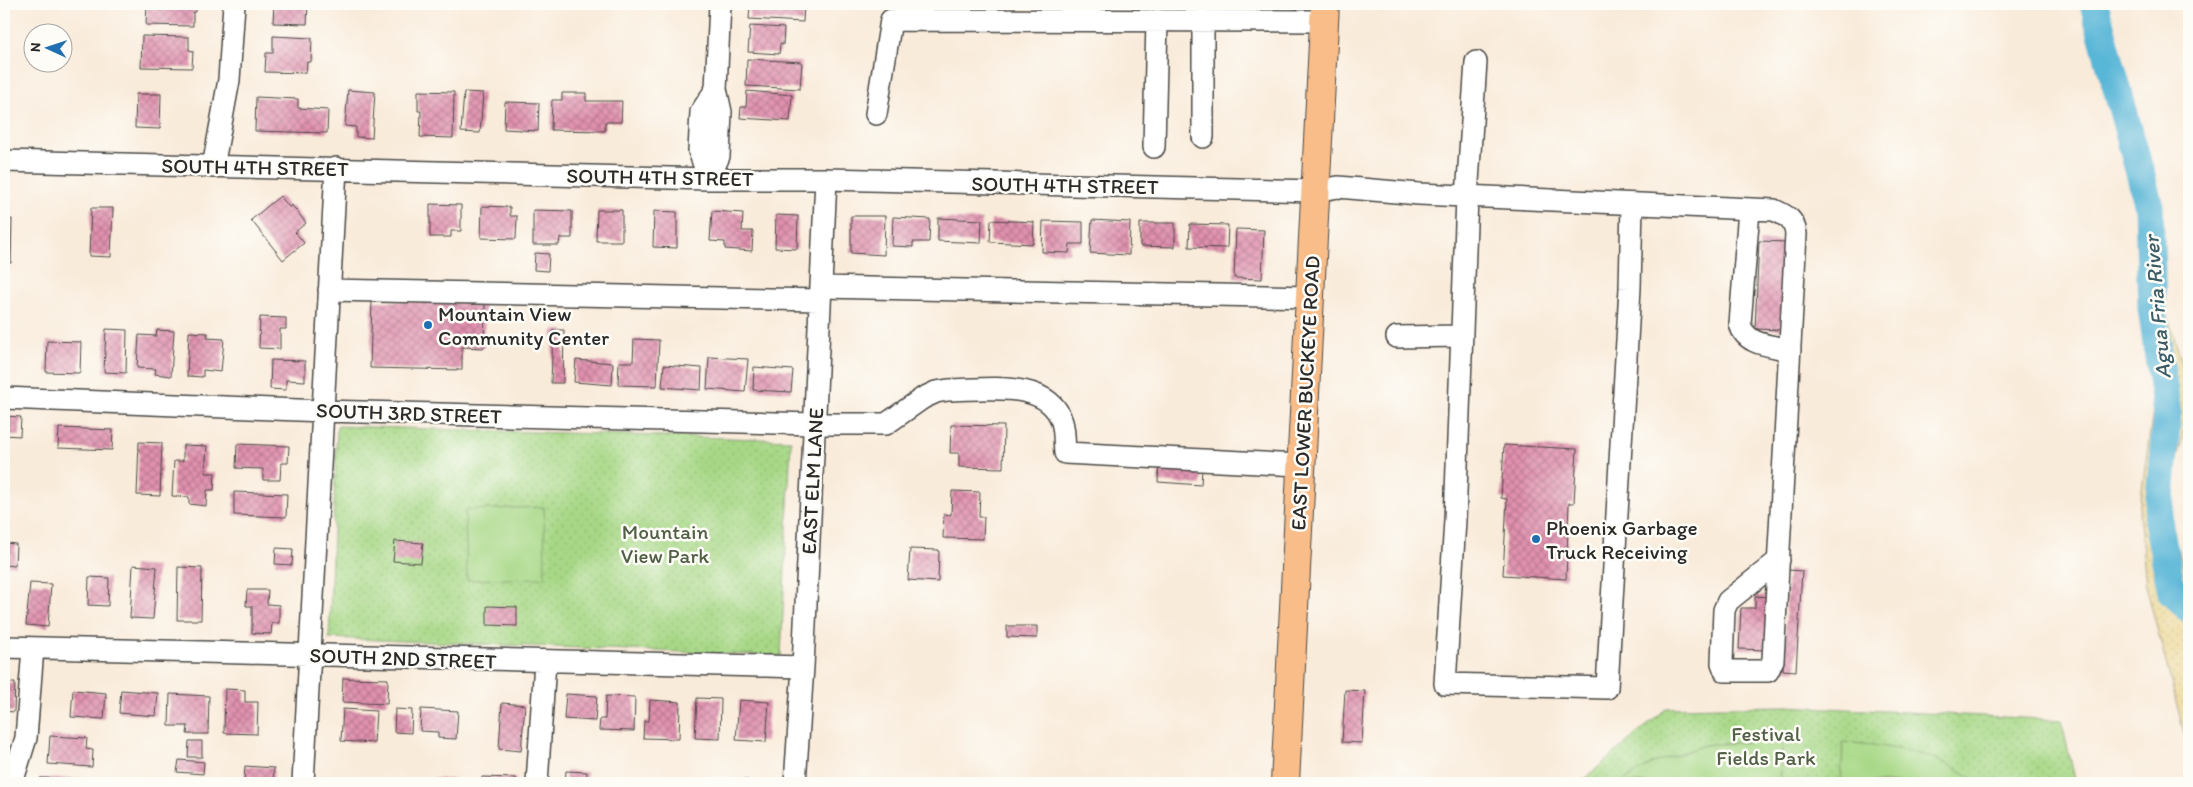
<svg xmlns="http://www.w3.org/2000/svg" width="2193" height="787" font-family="Itim,sans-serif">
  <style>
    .sand { fill: url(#sand-dots); stroke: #8c8264 }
    .park { fill: url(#park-dots); stroke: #698258 }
    .pitch { fill: #a7d886; stroke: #698258 }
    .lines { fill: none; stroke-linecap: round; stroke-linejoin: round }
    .river { stroke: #58b6d7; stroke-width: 29 }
    .building { fill: url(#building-cross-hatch) }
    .minor-casing { stroke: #4a4845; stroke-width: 24 }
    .major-casing { stroke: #4a4845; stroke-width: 30 }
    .minor { stroke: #fff; stroke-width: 21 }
    .major { stroke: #f8bd89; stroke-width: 28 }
    .poi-dot { fill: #1f6fb2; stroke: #fdfcf7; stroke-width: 2 }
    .labels { text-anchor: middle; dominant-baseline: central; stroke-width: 5; stroke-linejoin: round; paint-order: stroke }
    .street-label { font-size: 21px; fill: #2b2b2b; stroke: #fdfcf7 }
    .poi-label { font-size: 21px; fill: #2b2b2b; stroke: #fdfcf7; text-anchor: start }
    .park-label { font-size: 21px; fill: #505f46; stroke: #fdfcf7 }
    .water-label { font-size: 22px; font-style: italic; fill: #3b5c67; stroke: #fdfcf7 }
  </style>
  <defs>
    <pattern id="sand-dots" width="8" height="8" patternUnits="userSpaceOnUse" patternTransform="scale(1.25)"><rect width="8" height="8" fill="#eeda9e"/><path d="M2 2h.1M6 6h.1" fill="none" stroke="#cb8" stroke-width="1.8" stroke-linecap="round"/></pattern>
    <pattern id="park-dots" width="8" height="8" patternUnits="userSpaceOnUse" patternTransform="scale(1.25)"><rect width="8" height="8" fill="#a7d886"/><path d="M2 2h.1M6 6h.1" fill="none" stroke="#90ba74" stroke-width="1.8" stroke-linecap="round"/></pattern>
    <pattern id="building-cross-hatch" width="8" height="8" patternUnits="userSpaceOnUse" patternTransform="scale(1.25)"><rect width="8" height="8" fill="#e191af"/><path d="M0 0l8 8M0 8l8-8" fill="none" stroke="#b7778f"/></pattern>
  </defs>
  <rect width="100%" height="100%" fill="#fdfcf7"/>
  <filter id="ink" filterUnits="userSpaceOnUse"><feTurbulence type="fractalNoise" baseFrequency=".02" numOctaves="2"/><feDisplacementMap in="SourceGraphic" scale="10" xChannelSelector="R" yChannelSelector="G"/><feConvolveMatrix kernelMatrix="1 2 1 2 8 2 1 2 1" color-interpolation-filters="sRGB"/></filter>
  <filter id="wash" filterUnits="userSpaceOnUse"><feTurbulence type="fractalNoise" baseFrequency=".0096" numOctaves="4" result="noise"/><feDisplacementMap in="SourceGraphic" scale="20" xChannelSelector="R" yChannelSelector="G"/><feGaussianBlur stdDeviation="1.12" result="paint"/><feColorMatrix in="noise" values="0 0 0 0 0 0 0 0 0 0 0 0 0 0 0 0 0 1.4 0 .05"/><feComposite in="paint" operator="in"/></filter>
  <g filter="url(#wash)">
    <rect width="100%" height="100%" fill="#f9ebda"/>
    <path class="sand" d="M2087 4H2104L2108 25 2161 200 2160 290 2188 384 2186 424 2170 485 2169 524 2186 571 2189 570V752L2146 585 2139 511 2156 388 2144 318 2141 213Z"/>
    <path class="park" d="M337 426 791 440 781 656 329 638Z
      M1787 706 2061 720 2076 783H1580L1667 708Z"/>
    <path class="pitch" d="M544 507 545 578 467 580 465 510Z
      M1782 740 1780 783H1621L1651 764 1705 745Z
      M1843 742C1889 746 1941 753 1978 783H1841Z"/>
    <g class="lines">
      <path class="river" d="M2094 4 2149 206 2152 308 2167 414 2158 521 2172 593 2189 608"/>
    </g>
    <g id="blocks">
      <path class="building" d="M147 4H196V12H193V26L146 25Z
        M274 4H308L307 24 273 23Z
        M750 4H804L803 22 749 19Z
        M750 26 784 28 783 45 780 44 779 54 748 52Z
        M142 36 189 37V50L193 51 192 68 141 67Z
        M273 36 312 38 311 62H307L306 73 265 72 266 53H273Z
        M747 59 802 62 800 89 746 86Z
        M348 90 375 92 372 138 356 137V127L345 126Z
        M418 91 454 92 453 138 420 137 421 111H418Z
        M747 91 792 95 790 121 740 118 741 107H746Z
        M464 92 483 93 480 133 461 132Z
        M562 93H586V101H622L621 122H605V131L551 130 552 100H562Z
        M136 94H161L160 129 135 128Z
        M256 97 298 99V108L328 110 327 133 255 131Z
        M505 102 539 103 538 131 504 129Z
        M280 196 290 208 292 205 306 223 295 232 304 243 283 260 251 220Z
        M430 204 461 205V231H451V237H430Z
        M482 206 510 207V216H517L516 239 481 238Z
        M91 208H113L111 257 89 256Z
        M533 210 572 211V238H560L559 245H533Z
        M597 210H622V241H596Z
        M654 211 677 212V248L653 247Z
        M712 211 743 213 742 231H753L752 251 725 249V242L710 241Z
        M776 215 798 216 797 249 775 248Z
        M851 216H885L884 255 851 253Z
        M893 217 930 219 929 242H913V247L892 246Z
        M938 218 982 220 981 243 938 241Z
        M4 219H12L11 263H4Z
        M991 220 1034 222 1033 244 990 242Z
        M1092 220 1130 222 1129 255 1090 253Z
        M1043 221 1083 222V244H1070L1069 253 1042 252Z
        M1140 223H1175V247L1140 246Z
        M1190 224 1228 225 1227 248 1189 247Z
        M1236 229 1264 230 1262 279 1234 278Z
        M1759 241 1787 242 1783 330 1755 329Z
        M535 253 549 254 548 271 534 270Z
        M372 301 485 303 484 348 462 347V370L370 368Z
        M260 317 286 318V329H280V349L259 348Z
        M106 329 127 330 126 373 104 372Z
        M157 330 174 331 171 376 155 374 156 369 137 368 139 335 156 336Z
        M553 330H564L563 383H551Z
        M189 332 208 333 207 338 224 339 221 372 203 370V377L187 376Z
        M634 339 659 340 657 386 618 385 619 362H633Z
        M47 341 81 342 80 373 46 372Z
        M709 357 748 359 745 392 707 389Z
        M271 360 305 361V381L286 380V390L270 389Z
        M576 360 613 363 612 385 574 382Z
        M664 365 702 368 701 390 662 387Z
        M754 367 793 370 791 392 753 390Z
        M4 416 21 417 20 436 4 435Z
        M951 425 1004 426 1003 468 959 467V453H950Z
        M59 428 113 430 112 450 58 448Z
        M139 442 162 443 160 496 137 495Z
        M237 444 289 446 288 463H281L280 480H263V469L236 468Z
        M183 445 207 446 205 473H215L214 490H207L206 506 189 504V497L172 496 174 461H183Z
        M1504 445 1577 449 1574 503H1569L1566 579 1503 575 1507 499 1501 498Z
        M1159 464 1202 468 1201 485 1158 482Z
        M952 491 980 492 979 517H984L983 539 943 538 944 514 951 515Z
        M234 492 287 494 286 517 234 515Z
        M395 541 423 543 421 563 393 561Z
        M4 543 16 544 15 566 4 565Z
        M276 548 293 549 292 565 275 564Z
        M910 549 939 550 938 582 908 580Z
        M133 565 157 567 153 619 130 618Z
        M178 567 202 568 201 620H177Z
        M1788 570 1802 571 1796 671 1783 670Z
        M89 577 109 578 108 606 88 605Z
        M30 583 51 584 48 627 26 625Z
        M247 590H268L267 604 279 605V623H272L271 634 252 633V606H246Z
        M1755 596 1769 597 1766 650 1739 649 1741 608H1755Z
        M487 606 517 607V626L487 625Z
        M1007 626H1037V638L1007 637Z
        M343 678 388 679 387 704 342 702Z
        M4 683H15L14 712 4 711Z
        M225 689 245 690V702H258L257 734 224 733Z
        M73 690 106 693 104 719 71 717Z
        M121 690 158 693 156 716 119 713Z
        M1345 690 1365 691 1362 743 1342 742Z
        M170 694 209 696 208 734H187L188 726H169Z
        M566 694 597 696 595 721 564 719Z
        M606 696 635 697 634 731 599 730 600 719H605Z
        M697 698 721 699 720 739 695 738Z
        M650 700 680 702 679 739 643 738 644 721H649Z
        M739 700 769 702 766 742 736 740Z
        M502 703 525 705 521 751 499 749Z
        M343 709 376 711 374 743 341 741Z
        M395 709 412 710 411 733 394 732Z
        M421 709 458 711 456 739 438 738V732L420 731Z
        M50 736 87 738 86 749 93 750 92 767 48 764Z
        M189 741H202V757H188Z
        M179 760 204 762 203 774 177 772Z
        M245 766 274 768 273 783H244Z
        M566 771 587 772 586 783H565Z
        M482 777 516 778V783H482Z
        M40 778 89 779V783H40Z
        M433 778 458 780 457 783H432Z
        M734 779 756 781V783H734Z"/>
    </g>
  </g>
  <g filter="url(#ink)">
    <use href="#blocks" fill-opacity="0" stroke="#4a4845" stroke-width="1"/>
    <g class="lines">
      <g class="minor-casing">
        <path id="minor" d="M1203 20V137
          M1476 62 1467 197 1455 520 1445 684 1607 688 1630 288 1632 204
          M876 114 891 20 1324 21
          M1154 147 1157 20
          M4 161 709 179H826L1316 191 1338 187 1419 194 1774 210C1787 216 1794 219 1796 234 1789 376 1781 518 1773 660L1768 671H1725L1722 663 1724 610 1728 601 1779 560
          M213 167 229 80 234 4
          M709 179 719 156 721 112 716 89 720 4
          M709 179 699 151 701 112 716 89
          M1749 210 1740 324C1746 346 1771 345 1790 350
          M821 287 1309 297
          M329 290 820 300
          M1397 337 1461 336
          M4 398 323 411 814 424H886L923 398 936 392 948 390C983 390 1049 378 1062 422 1065 432 1064 444 1065 453L1300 465
          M4 647C270 652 536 662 803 667
          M12 783 26 738 33 648
          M303 783 336 168
          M537 783 545 662
          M795 783 803 667 826 179"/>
      </g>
      <g class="major-casing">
        <path id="major" d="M1285 783 1325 4"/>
      </g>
      <use href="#minor" class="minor"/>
      <use href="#major" class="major"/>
    </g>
  </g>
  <g class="poi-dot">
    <circle cx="428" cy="325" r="5"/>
    <circle cx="1536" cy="539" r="5"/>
  </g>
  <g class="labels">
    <g class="street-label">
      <text transform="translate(255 167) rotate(1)">SOUTH 4TH STREET</text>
      <text transform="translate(660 177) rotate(1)">SOUTH 4TH STREET</text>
      <text transform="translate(1065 185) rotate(1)">SOUTH 4TH STREET</text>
      <text transform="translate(1305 393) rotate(-87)">EAST LOWER BUCKEYE ROAD</text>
      <text transform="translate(409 413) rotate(2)">SOUTH 3RD STREET</text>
      <text transform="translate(812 481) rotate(-87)">EAST ELM LANE</text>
      <text transform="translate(403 658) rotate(2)">SOUTH 2ND STREET</text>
    </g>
    <g class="poi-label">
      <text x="438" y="313">Mountain View<tspan x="438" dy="24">Community Center</tspan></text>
      <text x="1546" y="527">Phoenix Garbage<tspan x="1546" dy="24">Truck Receiving</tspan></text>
    </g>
    <g class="park-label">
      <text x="665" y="531">Mountain<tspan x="665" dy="24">View Park</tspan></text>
      <text x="1766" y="733">Festival<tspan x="1766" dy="24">Fields Park</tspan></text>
    </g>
    <g class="water-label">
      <text transform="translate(2157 307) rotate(-95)">Agua Fria River</text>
    </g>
  </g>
  <rect width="2193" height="787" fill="none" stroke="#fdfcf7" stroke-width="20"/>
  <g transform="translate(48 48) rotate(273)"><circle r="24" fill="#fdfcf7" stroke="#a9a8a5"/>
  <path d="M0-4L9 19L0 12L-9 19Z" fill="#1f6fb2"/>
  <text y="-8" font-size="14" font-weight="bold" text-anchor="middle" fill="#2b2b2b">N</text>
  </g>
</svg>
